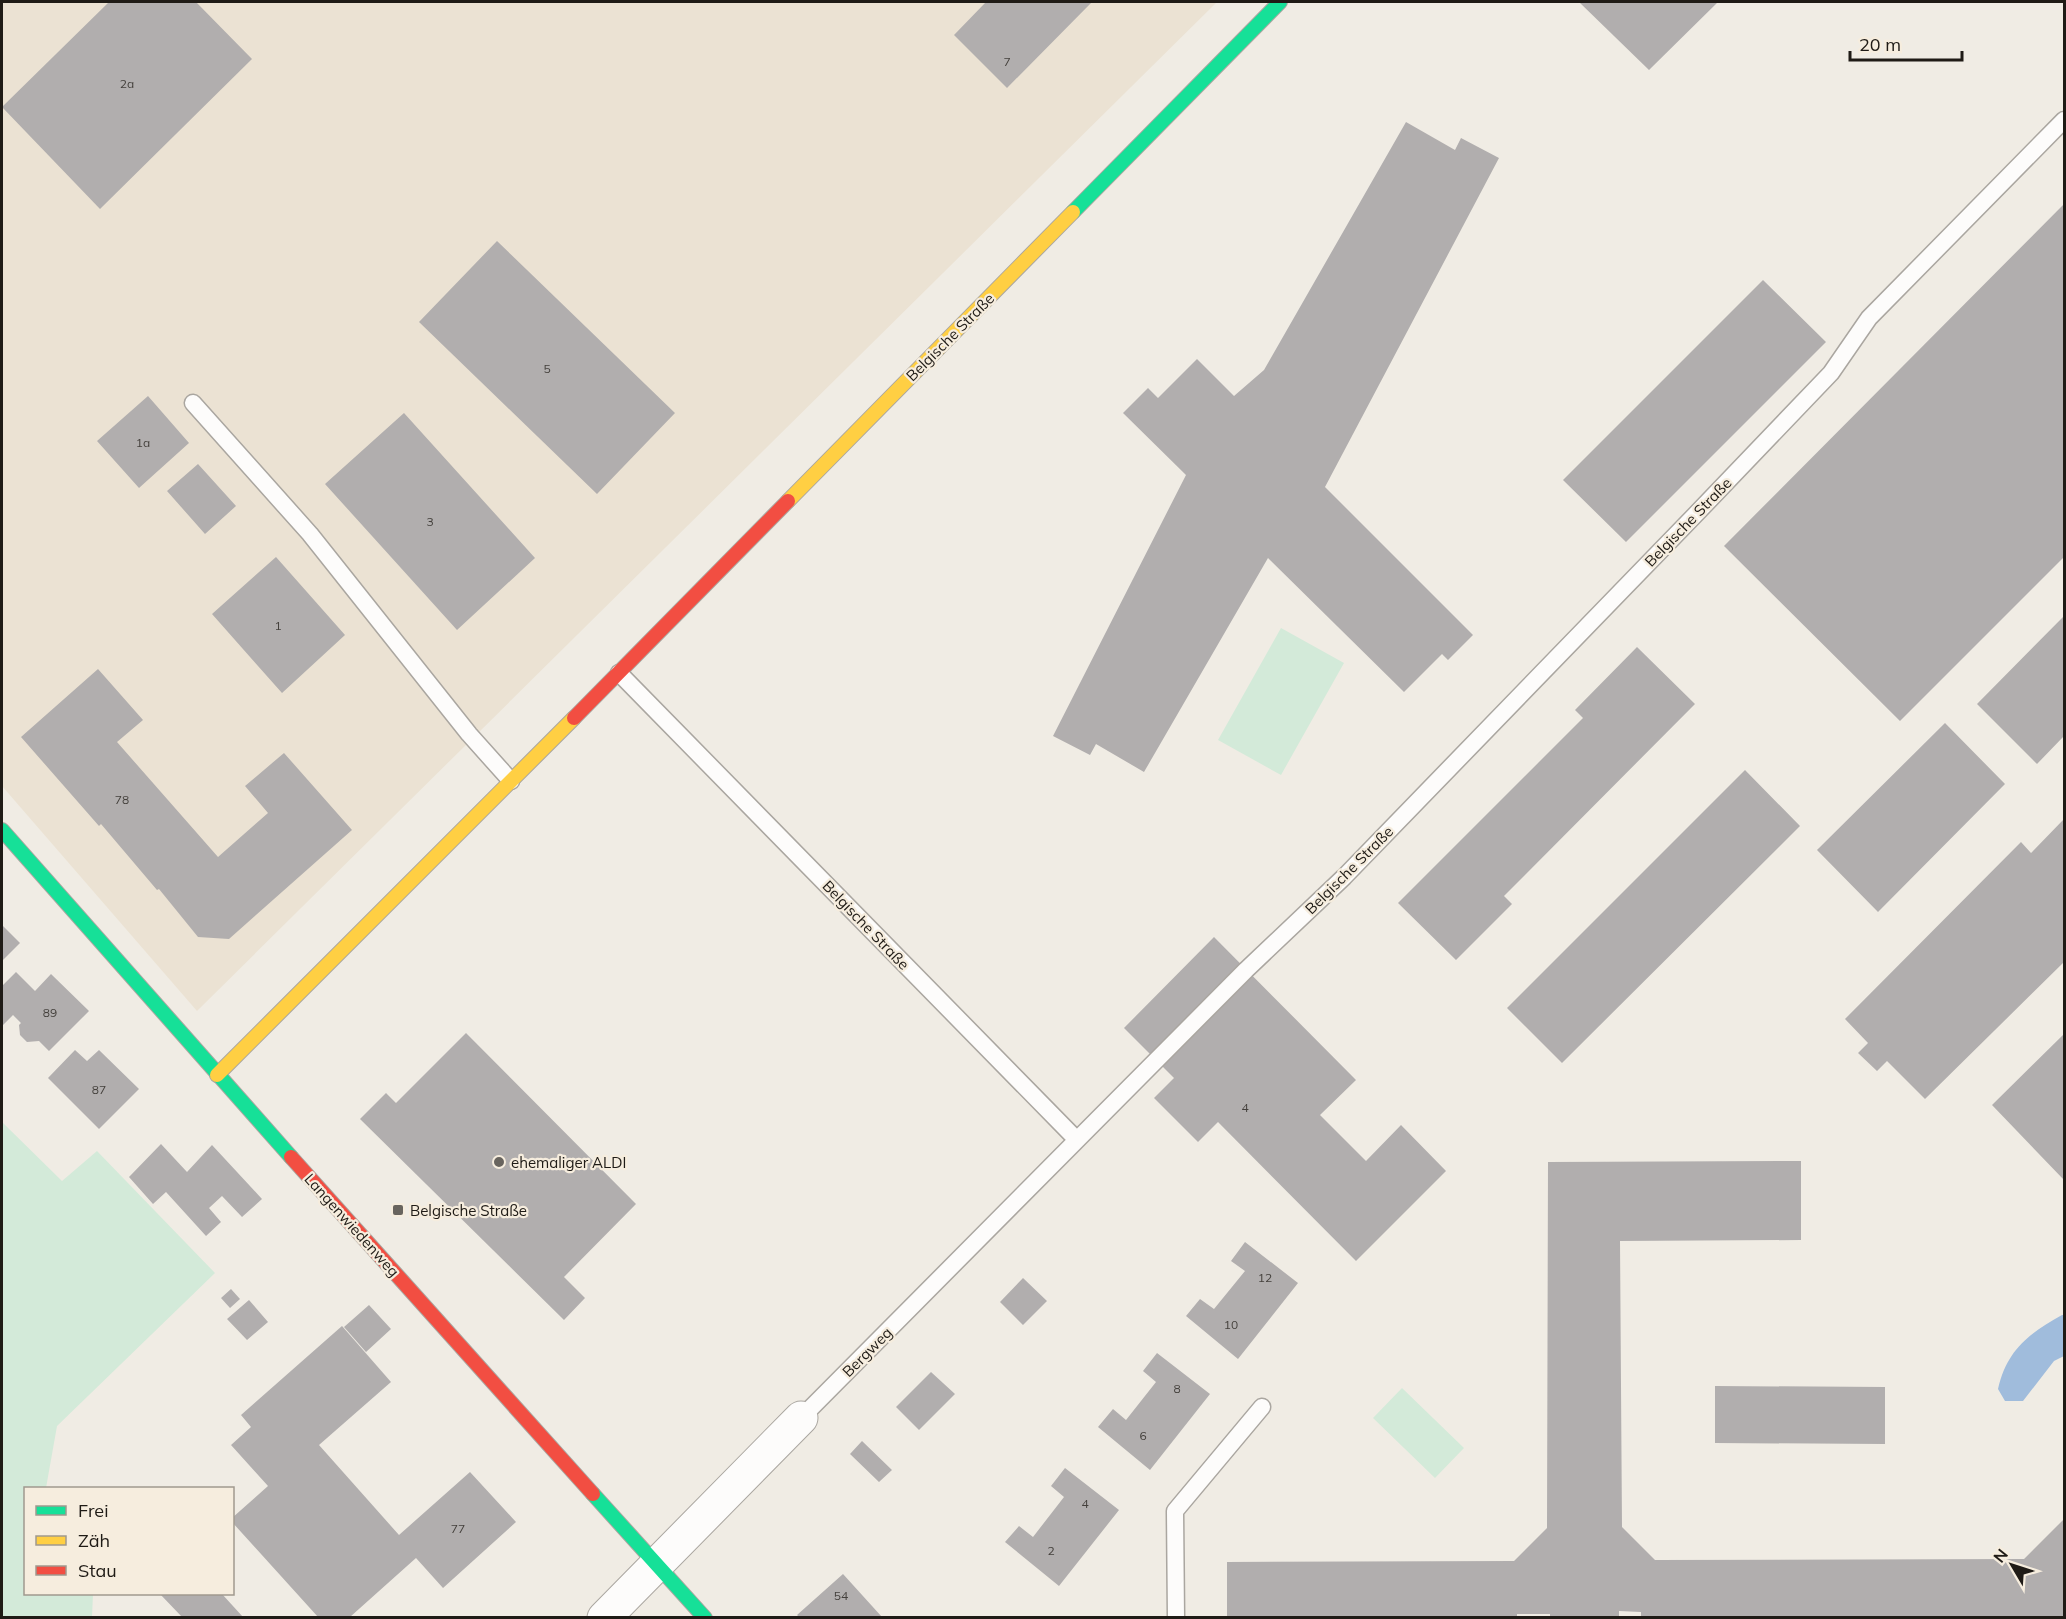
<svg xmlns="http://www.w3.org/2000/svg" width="2066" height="1619" font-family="Mulish,sans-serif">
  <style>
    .built { fill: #ebe2d3 }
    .green { fill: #d3ead9 }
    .water { fill: #a0bcdc }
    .building { fill: #b1aeae }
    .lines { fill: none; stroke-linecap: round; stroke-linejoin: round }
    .lane-casing { stroke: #aaa6a0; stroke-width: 19 }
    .street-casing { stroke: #aaa6a0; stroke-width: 35 }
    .fast-casing { stroke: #aaa6a0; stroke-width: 16 }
    .slow-casing { stroke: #aaa6a0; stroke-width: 16 }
    .jam-casing { stroke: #aaa6a0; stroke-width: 16 }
    .lane { stroke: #fdfcfb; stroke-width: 16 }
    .street { stroke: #fdfcfb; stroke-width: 33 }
    .fast { stroke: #16e098; stroke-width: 14 }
    .slow { stroke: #ffcf43; stroke-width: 14 }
    .jam { stroke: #f24e42; stroke-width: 14 }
    .poi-dot { fill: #68645e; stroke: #f6edde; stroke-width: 2 }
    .labels { text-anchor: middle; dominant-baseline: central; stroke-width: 4.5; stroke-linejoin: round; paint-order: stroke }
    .number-label { font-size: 12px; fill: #44403c }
    .street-label { font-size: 15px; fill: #1f1b16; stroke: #f6edde }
    .poi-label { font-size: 15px; fill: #1f1b16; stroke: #f6edde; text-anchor: start }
  </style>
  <rect width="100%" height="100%" fill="#f0ece4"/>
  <path class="built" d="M2 2H1217L197 1011 2 786Z"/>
  <path class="green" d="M1281 628 1344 663 1281 775 1218 740Z
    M2 1122 62 1181 97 1151 215 1273 57 1426 46 1488H26V1594H93L92 1617H2Z
    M1402 1388 1464 1448 1435 1478 1373 1418Z"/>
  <path class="water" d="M2062 1315H2064V1356L2054 1361 2023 1401H2005L1998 1389C2007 1350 2028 1334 2062 1315Z"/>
  <path class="building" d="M109 2H196L252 59 100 209 2 107Z
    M986 2H1092L1007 88 954 35Z
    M1579 2H1718L1649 70Z
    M1406 122 1455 150 1461 138 1499 158 1325 487 1473 635 1448 660 1442 654 1404 692 1268 558 1144 772 1096 744 1090 755 1053 736 1186 475 1123 413 1148 388 1158 398 1197 359 1234 396 1264 370Z
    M2064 204V557L1900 721 1724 546Z
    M497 241 675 413 597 494 419 322Z
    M1763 280 1826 342 1626 542 1563 480Z
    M148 396 189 443 139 488 97 441Z
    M404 413 535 558 457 630 325 484Z
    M198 464 236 506 205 534 167 491Z
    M276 557 345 635 282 693 212 614Z
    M2064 616V736L2037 764 1977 704Z
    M1637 647 1695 704 1504 896 1512 904 1456 960 1398 903 1583 718 1575 710Z
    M98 669 143 720 117 742 218 857 268 813 245 786 284 753 352 830 229 939 198 937 159 889 157 890 101 824 99 826 21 737Z
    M1945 723 2005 784 1878 912 1817 850Z
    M1745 770 1800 826 1562 1063 1507 1008Z
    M2064 819V962L1925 1099 1887 1061 1877 1071 1858 1053 1868 1043 1845 1019 2021 842 2031 853Z
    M2 925 20 943 2 961Z
    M1214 937 1356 1080 1320 1115 1366 1161 1401 1125 1446 1171 1356 1261 1218 1122 1198 1142 1154 1098 1174 1078 1124 1028Z
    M16 972 35 991 51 974 89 1011 49 1051 39 1041 27 1042 20 1035 19 1025 21 1023 13 1015 2 1026V986Z
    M466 1033 636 1204 564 1277 585 1298 564 1320 360 1119 386 1093 396 1103Z
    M2064 1034V1180L1992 1105Z
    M75 1050 87 1061 99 1050 139 1089 99 1129 48 1078Z
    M161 1144 187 1172 212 1145 262 1199 242 1217 222 1196 209 1208 221 1222 206 1236 166 1192 153 1204 129 1177Z
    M1801 1161V1240L1620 1241 1622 1527 1655 1560 2024 1559 2064 1519V1617H1641V1612L1619 1611V1617H1550V1614H1517V1617H1227V1562L1514 1561 1547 1528 1548 1162Z
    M1245 1242 1298 1283 1238 1359 1186 1316 1200 1299 1214 1309 1245 1271 1231 1261Z
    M1023 1278 1047 1301 1023 1325 1000 1302Z
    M231 1289 240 1299 230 1308 221 1298Z
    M249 1300 268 1322 247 1340 227 1319Z
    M369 1305 391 1329 366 1352 344 1327Z
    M342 1326 391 1382 319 1445 399 1535 470 1472 516 1522 443 1588 416 1558 350 1617H318L232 1522V1518L268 1486 231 1445 251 1427 241 1415Z
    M1157 1353 1210 1394 1150 1470 1098 1427 1113 1409 1126 1420 1156 1382 1143 1371Z
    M931 1372 955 1394 919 1430 896 1407Z
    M1715 1386 1885 1387V1444L1715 1443Z
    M862 1441 892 1470 879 1482 850 1454Z
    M1065 1468 1119 1510 1059 1586 1005 1542 1019 1526 1033 1537 1064 1497 1051 1486Z
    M843 1574 882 1617H799L797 1615Z
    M160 1594H222L243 1617H182Z"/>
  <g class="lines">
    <g class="lane-casing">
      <path id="lane" d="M193 403 310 534 469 734 511 781
        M619 673 1077 1140 1246 970 1344 877 1695 515 1831 373 1869 318 2064 120
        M801 1418 1077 1140
        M1176 1618 1175 1511 1262 1407"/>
    </g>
    <g class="street-casing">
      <path id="street" d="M604 1618 801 1418"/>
    </g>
    <g class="fast-casing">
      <path id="fast" d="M1073 212 1280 2
        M2 830 291 1157
        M593 1494 705 1618"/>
    </g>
    <g class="slow-casing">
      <path id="slow" d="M788 501 1073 212
        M217 1075 574 718"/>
    </g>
    <g class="jam-casing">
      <path id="jam" d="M574 718 788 501
        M291 1157 593 1494"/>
    </g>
    <use href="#lane" class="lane"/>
    <use href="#street" class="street"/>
    <use href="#fast" class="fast"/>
    <use href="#slow" class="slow"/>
    <use href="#jam" class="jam"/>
  </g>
  <g class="poi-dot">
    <circle cx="499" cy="1162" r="6"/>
    <rect x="392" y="1204" width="12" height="12" rx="3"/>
  </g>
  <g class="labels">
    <g class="number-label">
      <text x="1007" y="61">7</text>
      <text x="127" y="83">2a</text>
      <text x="547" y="368">5</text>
      <text x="143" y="442">1a</text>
      <text x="430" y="521">3</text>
      <text x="278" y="625">1</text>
      <text x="122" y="799">78</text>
      <text x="50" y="1012">89</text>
      <text x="99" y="1089">87</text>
      <text x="1245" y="1107">4</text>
      <text x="1265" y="1277">12</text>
      <text x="1231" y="1324">10</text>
      <text x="1177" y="1388">8</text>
      <text x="1143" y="1435">6</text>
      <text x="1085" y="1503">4</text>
      <text x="458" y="1528">77</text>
      <text x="1051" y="1550">2</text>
      <text x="841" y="1595">54</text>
    </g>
    <g class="street-label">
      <text transform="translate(950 337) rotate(-45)">Belgische Straße</text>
      <text transform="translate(1688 522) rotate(-46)">Belgische Straße</text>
      <text transform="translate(1349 870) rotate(-45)">Belgische Straße</text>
      <text transform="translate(866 925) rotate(46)">Belgische Straße</text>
      <text transform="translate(352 1225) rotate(48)">Langenwiedenweg</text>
      <text transform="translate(867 1352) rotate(-45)">Bergweg</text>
    </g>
    <g class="poi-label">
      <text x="511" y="1162">ehemaliger ALDI</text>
      <text x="410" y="1210">Belgische Straße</text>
    </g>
  </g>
  <rect width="2066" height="1619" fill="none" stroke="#1f1b16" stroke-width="6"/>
  <rect x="24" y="1487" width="210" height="108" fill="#f6edde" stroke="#a0998e" stroke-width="1.5"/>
  <rect x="36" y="1506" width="30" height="9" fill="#16e098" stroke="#a0998e" stroke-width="1.5"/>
  <text x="78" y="1517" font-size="18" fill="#1f1b16">Frei</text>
  <rect x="36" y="1536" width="30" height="9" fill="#ffcf43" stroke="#a0998e" stroke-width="1.5"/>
  <text x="78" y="1547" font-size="18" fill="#1f1b16">Zäh</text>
  <rect x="36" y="1566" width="30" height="9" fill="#f24e42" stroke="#a0998e" stroke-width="1.5"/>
  <text x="78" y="1577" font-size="18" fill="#1f1b16">Stau</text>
  <g transform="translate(2012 1565) rotate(309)" stroke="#f6edde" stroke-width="4.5" paint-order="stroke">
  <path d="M0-4.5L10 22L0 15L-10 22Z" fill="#1f1b16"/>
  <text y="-9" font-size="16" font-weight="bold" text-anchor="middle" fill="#1f1b16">N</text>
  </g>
  <path d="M1850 51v9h112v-9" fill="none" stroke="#1f1b16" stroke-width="3"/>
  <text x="1859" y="51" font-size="18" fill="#1f1b16" stroke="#f6edde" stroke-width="4.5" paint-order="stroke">20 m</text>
</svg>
